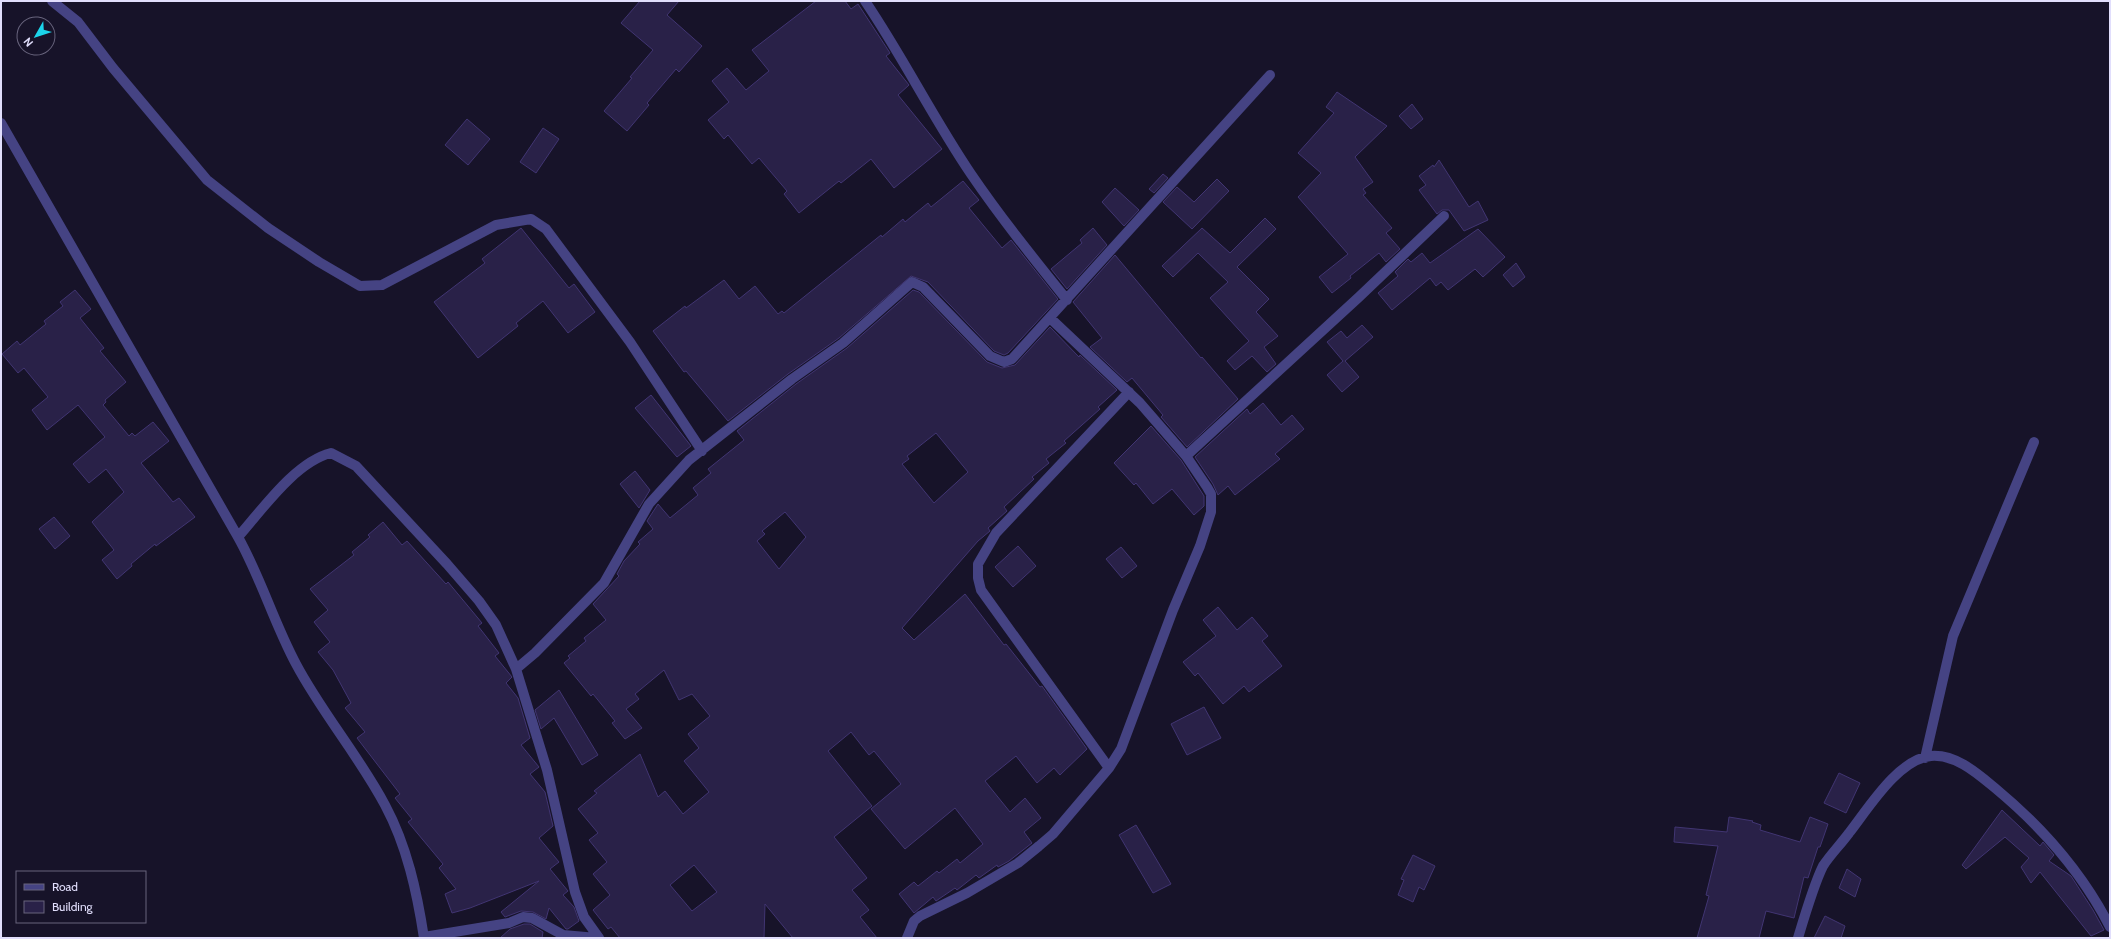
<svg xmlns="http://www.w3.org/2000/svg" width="2111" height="939" font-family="Cabin,sans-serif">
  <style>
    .building { fill: #292148; stroke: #413572; fill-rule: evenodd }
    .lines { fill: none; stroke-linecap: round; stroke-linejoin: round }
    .minor { stroke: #454383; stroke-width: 10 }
  </style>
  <rect width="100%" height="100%" fill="#171329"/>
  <path class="building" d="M640 1H679L667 15 702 46 679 72 676 69 647 103 649 105 627 131 604 111 632 78 630 77 653 50 621 23Z
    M816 1H845L851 9 858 4 890 53 886 56 909 85 898 95 942 149 894 188 871 159 841 183 839 181 799 213 784 194 787 191 759 158 752 164 728 135 724 139 708 120 729 102 712 81 727 68 746 90 769 71 752 50Z
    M1337 92 1387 126 1355 157 1373 182 1363 189 1366 193 1363 195 1392 228 1386 233 1400 249 1386 262 1379 253 1350 276 1351 278 1332 293 1319 277 1348 254 1298 197 1321 173 1298 153 1334 113 1326 107Z
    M1412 104 1423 119 1411 129 1399 116Z
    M467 119 490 139 468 165 445 145Z
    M543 128 559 139 536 173 520 162Z
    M1439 160 1469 207 1478 201 1488 220 1464 231 1449 210H1442L1437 214 1419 190 1426 185 1419 176 1433 165 1434 167Z
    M1163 174 1168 178 1154 193 1149 189Z
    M1217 179 1229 191 1192 229 1163 202 1177 187 1194 202Z
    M963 181 979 200 969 208 1002 248 1011 240 1058 299 1008 353 1004 355 994 351 928 282 911 276 839 338 788 374 728 421 686 371 684 372 653 331 685 306 686 308 724 280 739 299 755 286 778 314 782 311 784 313 881 235 882 237 903 219 905 222 928 203 931 207Z
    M1115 188 1139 210 1124 226 1102 202Z
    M1265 218 1276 229 1237 267 1269 299 1256 312 1278 336 1264 347 1276 364 1267 372 1252 356 1235 370 1227 361 1249 341 1210 298 1228 282 1198 253 1173 277 1162 266 1202 228 1230 253Z
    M521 228 569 288 574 284 595 312 568 333 543 301 516 323 518 326 478 358 434 302 485 263 482 259Z
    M1093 228 1107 245 1067 289 1051 269 1082 243 1080 240Z
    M1478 229 1505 257 1483 277 1475 269 1448 290 1441 282 1436 286 1430 278 1392 310 1378 293 1398 276 1395 272 1408 259 1411 262 1422 253 1430 263Z
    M1115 255 1201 358 1202 357 1238 399 1187 447 1161 417 1163 415 1132 378 1127 382 1090 347 1102 338 1073 302Z
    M1516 263 1525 277 1513 287 1503 275Z
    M75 290 91 309 80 318 104 348 100 351 126 382 105 400 106 402 103 405 129 436 132 433 135 436 153 422 169 441 141 463 173 502 179 498 195 517 156 546 155 544 131 564 132 566 117 579 102 560 114 550 92 522 124 492 106 469 89 483 73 464 105 437 78 405 47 430 32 410 48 397 24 368 18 373 2 354 17 341 20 345 46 324 44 321 63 306 60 302Z
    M913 290 919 292 987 362 1002 368 1015 365 1050 327 1079 357 1080 355 1117 390 1098 407 1100 409 1064 441 1066 443 1046 459 1049 463 1032 477 1034 479 1004 507 1007 511 988 528 990 531 978 541 902 628 914 640 965 594 1004 645 1006 644 1040 687 1042 686 1087 749 1060 775 1054 768 1037 783 1016 756 985 781 1010 812 1025 798 1041 818 1024 832 1032 843 1009 861 998 867 997 865 979 878 976 875 957 890 955 888 936 901 933 897 914 913 899 894 914 882 918 886 937 871 939 873 957 859 960 863 983 844 955 808 905 849 871 809 901 784 874 751 869 755 851 732 828 751 872 806 834 837 867 878 852 890 869 910 860 917 877 938H793L765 904 764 938H620L611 927 608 929 593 910 610 895 593 874 607 862 589 840 598 833 578 809 597 793 594 791 640 754 658 797 665 791 683 814 709 792 684 761 699 748 688 734 710 716 692 694 679 700 664 670 635 694 639 699 626 709 642 728 625 739 612 723 615 721 593 694 591 696 564 663 570 658 568 656 586 641 584 638 606 620 593 604 619 576 617 574 624 561 640 544 638 542 653 529 647 521 658 504 670 518 698 495 693 488 711 473 708 469 744 440 737 431 796 384 847 348ZM936 433 968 472 934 503 902 464 909 459 907 456ZM785 512 806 537 779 569 757 541 765 534 762 531ZM694 865 717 892 692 911 670 885Z
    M1362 325 1373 337 1345 361 1359 377 1342 392 1327 375 1343 361 1327 342 1341 331 1347 338Z
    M651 395 691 446 677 457 635 408Z
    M1263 403 1281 425 1292 415 1304 429 1275 454 1280 459 1235 495 1228 486 1218 495 1213 484 1195 457 1247 409 1250 414Z
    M1151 426 1181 460 1204 496V506L1194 515 1172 489 1153 504 1136 483 1134 485 1114 463Z
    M635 471 650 490 639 508 620 484Z
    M54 517 70 536 55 549 39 529Z
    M383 522 402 545 407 541 446 584 448 582 482 623 478 626 499 653 495 656 512 677 506 683 518 698 530 738 521 745 539 767 530 774 545 792 553 826 539 838 559 862 550 869 568 891 563 895 574 907 579 921 568 929H566L549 908 546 919 533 912 521 911 505 917 501 912 539 881 470 908 452 913 445 894 456 889 439 868 443 864 408 822 412 819 395 798 400 794 357 738 365 732 345 708 351 703 333 670 318 652 330 642 314 622 328 610 310 589 354 555 352 552 370 537 368 535Z
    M1018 546 1036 566 1013 587 995 567Z
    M1121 547 1137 566 1122 578 1106 559Z
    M1218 607 1237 630 1252 617 1268 636 1262 641 1282 666 1249 692 1244 686 1223 704 1198 673 1195 676 1183 662 1216 636 1203 620Z
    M559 690 598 755 582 765 554 718 541 729 535 710Z
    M1204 707 1221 738 1187 755 1171 724Z
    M1839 773 1860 783 1846 813 1824 803Z
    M2002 810 2040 846 2043 842 2054 855 2049 861 2071 876 2093 910 2104 930 2091 936 2040 872 2031 883 2021 867 2029 858 2005 837 1966 869 1962 865Z
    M1729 817 1753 821 1752 822 1761 825 1760 830 1800 842 1810 817 1828 824 1820 847H1818L1808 878 1804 877 1794 918 1766 911 1759 938H1697L1709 896 1706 895 1718 846 1674 842 1675 827 1727 832Z
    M1136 825 1171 884 1153 893 1119 835Z
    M1413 855 1435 866 1424 890 1419 887 1413 902 1398 895 1404 880 1401 879Z
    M1847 869 1861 879 1855 897 1839 888Z
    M1825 916 1845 926 1841 938H1814Z
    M524 924H530L543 932 542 938H500L510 929Z"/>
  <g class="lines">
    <path class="minor" d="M52 1 78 22 113 68 207 180 268 228 319 262 360 286 382 285 496 225 531 219 546 229 630 342 702 451
      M865 1C903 57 933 118 971 174 1001 218 1034 259 1067 300
      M1 123 238 537C261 578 274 623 296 664 322 713 359 756 385 805 407 846 417 892 424 938
      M1186 456 1359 297 1444 216
      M238 537C262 510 295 462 331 453L356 466 447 564 479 601 496 625 516 669 547 770 575 892 584 917 599 938
      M516 669 535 653 604 583 649 504 689 460 792 379 843 343 912 282 923 287 990 356 1004 362 1012 359 1270 75
      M1925 758 1953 636 2034 442
      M1109 768 981 590 978 578V564L996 533 1129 392
      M424 937 509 923 523 917 532 918 563 935 597 938
      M907 938 914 921 920 916 967 893 1018 863 1039 846 1053 834 1109 768 1121 749 1173 610 1200 546 1211 512V494L1207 487 1186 456 1140 403 1050 318
      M1798 938C1804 918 1814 884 1823 866 1830 855 1841 844 1849 833 1868 809 1898 759 1931 756 1956 754 1978 774 1995 788 2042 827 2082 872 2110 927"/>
  </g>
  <rect width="2111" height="939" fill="none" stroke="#e1defc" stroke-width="4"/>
  <rect x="16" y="871" width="130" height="52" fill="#171329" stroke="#68647d"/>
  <rect x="24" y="884" width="20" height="6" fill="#454383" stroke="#68647d"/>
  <text x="52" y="891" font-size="12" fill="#e1defc">Road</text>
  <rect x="24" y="901" width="20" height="12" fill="#292148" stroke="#68647d"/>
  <text x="52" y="911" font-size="12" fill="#e1defc">Building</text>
  <g transform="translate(36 36) rotate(231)"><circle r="19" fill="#171329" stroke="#68647d"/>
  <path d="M0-3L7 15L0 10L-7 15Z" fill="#1cd4ea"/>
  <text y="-6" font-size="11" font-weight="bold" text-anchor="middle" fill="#e1defc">N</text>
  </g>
</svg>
